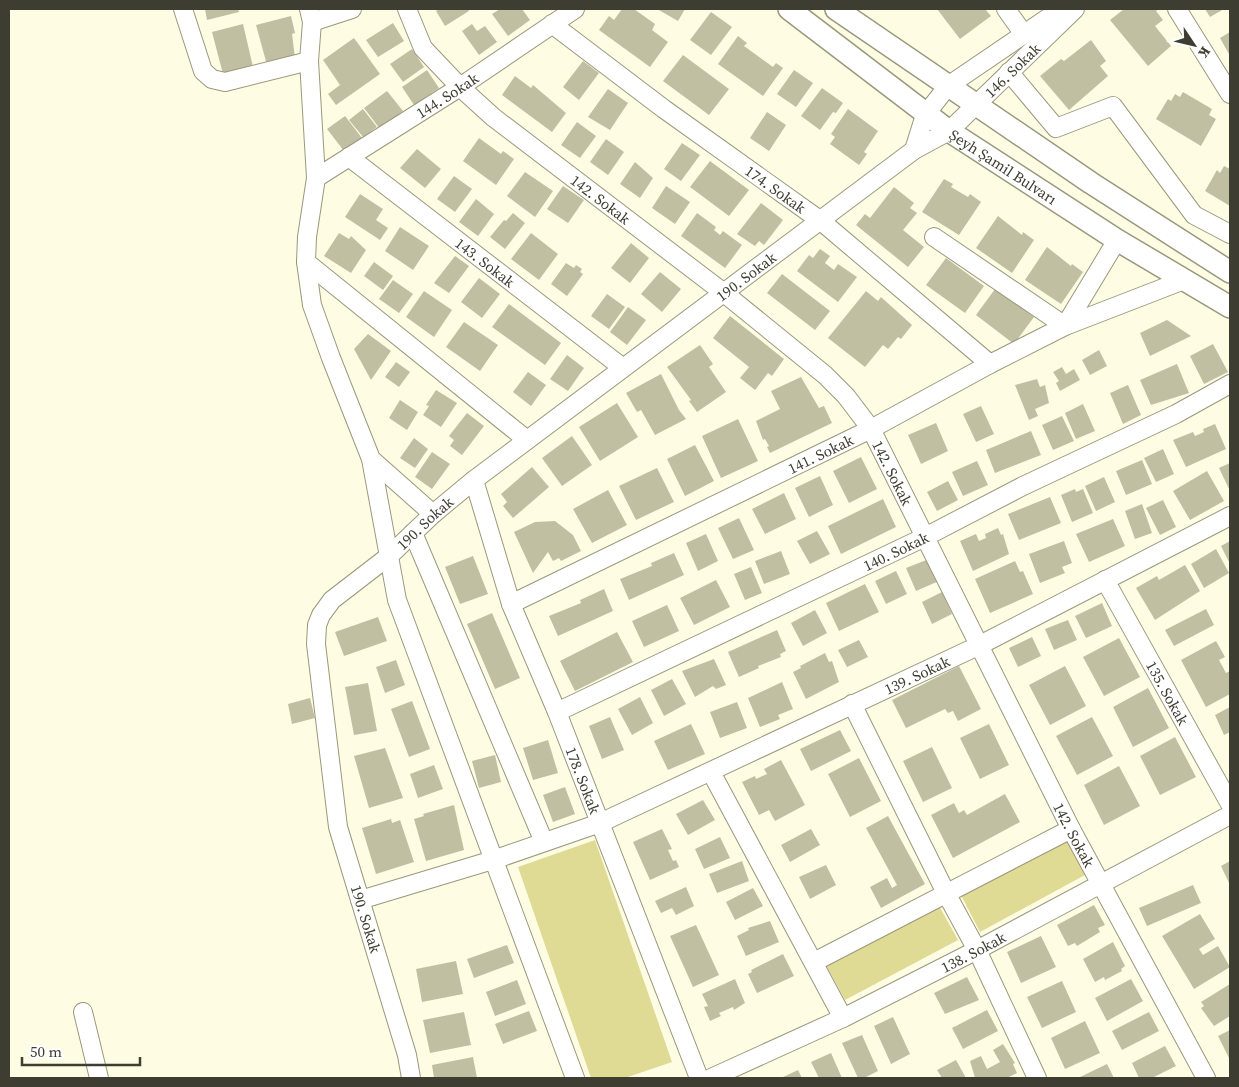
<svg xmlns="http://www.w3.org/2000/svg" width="1239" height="1087" font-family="'Source Serif 4',serif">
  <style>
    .green { fill: #dfda94 }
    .building { fill: #c1bfa2 }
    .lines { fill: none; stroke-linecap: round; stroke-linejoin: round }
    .minor-casing { stroke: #9a987c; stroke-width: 20 }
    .major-casing { stroke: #9a987c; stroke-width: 24 }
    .minor { stroke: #fff; stroke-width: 18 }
    .major { stroke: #fff; stroke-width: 21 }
    .labels { text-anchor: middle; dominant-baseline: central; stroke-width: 4; stroke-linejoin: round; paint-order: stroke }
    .street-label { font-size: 15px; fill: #3e3d31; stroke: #fff }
  </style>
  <rect width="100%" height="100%" fill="#fefde4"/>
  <path class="green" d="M1066 839 1085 875 980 932 961 895Z
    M595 840 672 1062 625 1078H591L518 867Z
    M938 904 958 940 845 1000 826 965Z"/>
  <path class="building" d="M205 9H238L239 12 207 20Z
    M439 9H468L469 11 445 26 436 11Z
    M500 9H522L530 20 508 36 492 14Z
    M622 9H634L655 24 652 30 668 42 650 67 599 30 609 16 614 20Z
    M657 9H685L678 21Z
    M937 9H985L991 16 960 39Z
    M1124 9H1159L1156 11 1163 20 1155 26 1171 46 1148 66 1110 20Z
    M1205 9H1224L1210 17Z
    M711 12 732 27 711 55 690 40Z
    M291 16 295 33 292 34 295 58 267 65 256 25Z
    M393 23 404 41 378 57 366 40Z
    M243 24 253 67 223 74 212 32Z
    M472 24 477 31 485 26 497 42 479 55 462 31Z
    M1230 32V56L1220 38Z
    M738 36 747 43 744 46 773 67 776 63 783 68 763 96 718 64Z
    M354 38 380 74 336 105 328 94 340 85 323 60Z
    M1091 40 1106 61 1100 66 1108 76 1069 110 1040 76 1061 59 1064 61Z
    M412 49 424 67 403 82 390 64Z
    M683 55 729 89 709 115 663 81Z
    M583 61 599 73 579 100 563 87Z
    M427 70 439 88 414 105 402 87Z
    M794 70 813 83 796 107 777 94Z
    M515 76 531 88 533 85 566 113 552 132 502 95Z
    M822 88 843 103 836 113 833 112 820 130 801 116Z
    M608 89 628 103 610 130 588 117Z
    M387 91 403 111 380 129 364 108Z
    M1183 92 1212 109 1209 115 1216 119 1201 146 1156 119 1168 99 1171 101 1175 94 1180 97Z
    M363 109 377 127 363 137 349 120Z
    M848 109 878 131 864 152 867 154 859 165 830 144 835 137 831 134Z
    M767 112 786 125 769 151 750 138Z
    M345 116 362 138 344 151 327 129Z
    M577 122 596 136 580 158 561 145Z
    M479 138 501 154 503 151 514 159 496 185 463 161Z
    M606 139 624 152 608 175 590 162Z
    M682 143 700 155 681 181 664 169Z
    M417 149 441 169 425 188 400 168Z
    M710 161 749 190 729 216 690 187Z
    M635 162 653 178 640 198 620 184Z
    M1224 166 1230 169V206L1205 191 1217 170 1220 173Z
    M525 172 553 191 535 217 507 196Z
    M454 176 472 189 455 212 437 199Z
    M944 179 953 184 951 187 968 197 970 194 981 202 959 235 922 212Z
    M563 186 584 200 568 223 547 209Z
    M666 186 690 202 675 224 652 208Z
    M894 187 914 203 910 208 917 213 903 230 924 247 908 267 856 225 865 214 870 218Z
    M360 194 383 209 376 220 388 228 380 240 345 217Z
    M476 199 494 214 478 236 459 222Z
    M761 203 783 220 764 245 759 241 755 246 737 234Z
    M513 213 525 223 505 249 490 237 504 220 506 221Z
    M697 213 716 227 714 230 720 235 723 231 742 245 725 268 681 236Z
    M998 216 1022 235 1023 232 1034 240 1012 273 976 248Z
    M400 227 429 246 413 270 385 251Z
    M339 233 349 239 351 236 366 250 351 273 324 256Z
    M531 233 558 254 539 280 511 259Z
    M631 243 649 258 630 283 611 268Z
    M1047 247 1071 266 1072 264 1083 272 1061 304 1025 280Z
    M820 249 830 256 825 263 834 270 838 264 857 277 838 302 797 271 809 255 813 258Z
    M455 256 469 266 449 293 434 283Z
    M946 258 984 286 965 313 926 285Z
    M374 262 393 276 383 290 364 276Z
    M566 263 574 268 576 265 582 269 580 272 583 274 567 296 551 284Z
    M660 272 681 289 662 312 641 294Z
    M782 274 830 311 815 330 767 293Z
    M479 278 500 294 482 318 461 302Z
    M393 280 413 294 399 313 379 299Z
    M995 289 1034 317 1014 344 976 315Z
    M424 291 452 310 434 337 406 317Z
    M866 291 878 301 881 297 912 325 901 339 898 337 888 349 883 345 865 367 828 338Z
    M607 294 625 307 609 329 591 316Z
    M509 304 561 343 545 365 492 327Z
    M628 307 646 320 627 345 610 332Z
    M730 316 784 359 772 376 768 373 755 390 740 378 749 367 713 338Z
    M1167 320 1191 336 1150 356 1140 333Z
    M464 322 498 345 480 371 446 347Z
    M368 334 391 351 371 380 354 349Z
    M1213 344 1228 372 1204 384 1190 356Z
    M700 345 713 364 709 367 726 392 697 412 689 401 691 400 667 367Z
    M1099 350 1107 366 1090 375 1082 360Z
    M567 355 584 368 568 391 550 379Z
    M396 362 410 372 399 387 385 377Z
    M1177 364 1189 393 1151 405 1140 380Z
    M1062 367 1066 374 1074 369 1080 380 1060 391 1056 383 1059 381 1053 372Z
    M528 372 546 385 531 406 513 392Z
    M661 374 679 410 686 419 655 435 641 410 637 412 626 393Z
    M801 377 819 408 824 406 832 423 770 453 767 447 769 446 765 439 763 440 756 421 780 409 771 391Z
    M1037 379 1040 387 1045 385 1049 403 1035 409 1038 416 1029 420 1015 385Z
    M1128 385 1141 415 1123 424 1110 393Z
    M436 390 457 403 441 427 423 415 429 406 426 405Z
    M400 400 418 412 407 430 389 418Z
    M617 403 638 437 600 461 579 427Z
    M1083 404 1095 431 1076 439 1065 413Z
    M981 406 994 434 976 442 963 414Z
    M467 413 484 426 462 455 450 446 454 440 449 436Z
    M1062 416 1074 441 1053 450 1042 425Z
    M738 419 758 461 721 478 702 436Z
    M936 423 948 451 921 464 908 435Z
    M1215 424 1226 449 1186 467 1173 440 1193 432 1195 436 1204 432 1203 429Z
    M1031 431 1041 455 995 473 986 450Z
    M572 436 592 465 562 486 542 458Z
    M414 438 428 449 415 468 400 458Z
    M695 445 714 481 685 496 667 459Z
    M1163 449 1174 474 1156 482 1144 458Z
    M432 452 450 464 432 489 415 477Z
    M861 457 877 489 849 503 833 471Z
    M1142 460 1152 484 1126 495 1116 471Z
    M977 461 988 485 963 496 952 472Z
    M1230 463V491L1219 468Z
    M532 467 549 487 513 518 503 506 507 502 501 494Z
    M657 468 674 502 636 520 619 486Z
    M1207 471 1224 501 1190 520 1173 491Z
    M820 476 833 505 809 517 795 488Z
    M1104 477 1115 502 1096 511 1085 486Z
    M948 481 958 500 937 511 927 492Z
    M1075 489 1076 492 1083 489 1093 513 1072 522 1061 495Z
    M608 490 627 525 592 543 573 509Z
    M784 493 796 519 765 534 752 509Z
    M1050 497 1061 523 1019 540 1008 514Z
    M883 499 896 527 841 554 828 526Z
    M1163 500 1176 527 1160 535 1146 508Z
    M1142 504 1152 533 1135 539 1125 511Z
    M739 518 754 550 733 559 718 528Z
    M1113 519 1125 546 1089 562 1076 534Z
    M555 521 573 535 581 551 561 561 559 558 553 561 548 552 533 573 514 532 535 522Z
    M998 528 1001 535 1003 534 1009 554 973 571 960 541 976 534 979 541 986 538 985 534Z
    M817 531 830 554 810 564 797 541Z
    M706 534 718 561 698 571 686 543Z
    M1064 541 1072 563 1062 567 1065 573 1040 583 1029 554Z
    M1230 541V564L1221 546Z
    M1216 549 1229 573 1204 588 1191 564Z
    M781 551 790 574 764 584 755 561Z
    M674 553 684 575 629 600 620 579 652 566 651 563Z
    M473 556 488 594 460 604 445 567Z
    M929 559 939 581 916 591 906 568Z
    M1015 561 1020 572 1023 571 1033 594 990 613 975 579Z
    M1185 565 1200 591 1155 620 1136 588 1157 576 1159 580Z
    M751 567 762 593 745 600 734 574Z
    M896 571 907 594 886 604 875 581Z
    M716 580 730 607 694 625 680 598Z
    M865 584 879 612 839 631 826 603Z
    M604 589 613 611 558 636 549 616 581 603 580 600Z
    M942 592 952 614 932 624 922 602Z
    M1102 603 1112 626 1086 638 1075 616Z
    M667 605 679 631 644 647 632 621Z
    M1206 609 1214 625 1174 646 1165 630Z
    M815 610 827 633 803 646 791 623Z
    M492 613 520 678 495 689 467 624Z
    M378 617 387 641 344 656 335 632Z
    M1068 620 1077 640 1054 650 1045 629Z
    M777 630 786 651 780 654 781 657 758 666 759 668 739 677 728 652Z
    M617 632 633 662 575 691 560 661Z
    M1032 637 1041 656 1018 667 1009 648Z
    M1119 638 1140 677 1104 696 1083 657Z
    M859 640 868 657 847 667 838 650Z
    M1216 641 1225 657 1219 660 1226 673 1230 671V694L1206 707 1181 660Z
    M825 653 829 662 832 661 839 682 806 699 793 672 801 668 800 666Z
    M714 659 726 685 716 689 713 686 695 697 682 671Z
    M396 660 405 685 385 693 376 667Z
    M959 666 981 709 958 721 953 711 948 713 945 709 906 728 892 700Z
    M1065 666 1086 706 1050 725 1029 685Z
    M672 679 686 704 664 716 651 690Z
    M782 682 793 709 778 715 780 719 760 727 748 698Z
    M368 683 377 731 354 735 345 687Z
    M1148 688 1169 728 1133 747 1113 707Z
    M640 697 653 723 632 735 618 709Z
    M310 698 315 718 292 724 288 704Z
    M412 701 430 749 409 757 391 709Z
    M737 702 747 728 720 738 710 712Z
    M1230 707V732L1224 735 1215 715Z
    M610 717 624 750 602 759 589 726Z
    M1092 717 1113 756 1077 775 1056 736Z
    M691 724 705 754 668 770 654 741Z
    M989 724 1009 765 980 779 960 738Z
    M840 730 851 751 811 771 800 749Z
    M1175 737 1196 777 1160 795 1140 756Z
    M548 740 558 773 533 780 523 748Z
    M932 747 952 788 923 802 903 761Z
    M385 748 403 798 369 808 354 756Z
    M495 755 501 782 479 788 472 761Z
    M859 758 881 801 850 817 828 774Z
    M781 760 805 805 775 821 769 810 759 815 742 782 755 776 756 779 767 774 764 769Z
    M434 765 443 789 418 798 410 774Z
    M1119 766 1140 806 1104 825 1084 785Z
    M565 787 575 814 553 822 543 795Z
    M1005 794 1020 822 953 858 931 815 954 803 959 813 964 810 967 815Z
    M703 800 715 820 688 835 676 814Z
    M454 805 464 850 426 861 414 819 424 816 423 814Z
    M888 816 925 884 881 908 870 887 887 878 892 888 897 885 866 828Z
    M391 819 392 823 400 820 414 862 376 874 362 828Z
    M662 829 672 849 668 850 673 861 676 860 679 867 650 880 633 842Z
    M811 829 820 845 790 862 781 845Z
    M720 837 730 858 704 869 695 849Z
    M742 861 749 881 717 893 709 874Z
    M1230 861V885L1221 866Z
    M826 865 836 885 810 899 799 877Z
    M1193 885 1201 903 1147 926 1139 908Z
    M686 887 694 906 676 915 672 908 661 913 655 901Z
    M753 888 763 906 735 920 726 902Z
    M1094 905 1105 925 1098 928 1100 932 1077 946 1075 943 1068 946 1057 925Z
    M1200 914 1215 939 1199 949 1203 955 1218 946 1230 967 1194 989 1162 936Z
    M770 921 779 942 746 956 737 936 749 930 748 928Z
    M696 925 719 975 693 987 670 936Z
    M1041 936 1056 967 1021 983 1007 952Z
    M1113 942 1125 966 1121 969 1122 971 1105 980 1104 977 1095 982 1083 959Z
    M507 945 514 963 474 978 467 959Z
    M783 954 794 976 757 993 748 974 752 972 751 970Z
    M456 961 463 994 422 1002 416 969Z
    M967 977 979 1000 945 1014 934 993Z
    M735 979 745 1003 734 1010 733 1007 719 1013 721 1016 710 1021 704 1007 708 1006 702 994Z
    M1131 979 1143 1001 1107 1021 1095 998Z
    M517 980 526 1004 495 1016 486 992Z
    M1062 981 1076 1012 1042 1028 1027 997Z
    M1230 984V1016L1214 1026 1201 1008 1204 1006 1201 1002Z
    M987 1010 998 1031 963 1049 952 1028Z
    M529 1011 537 1031 503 1044 495 1024Z
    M464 1012 471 1045 430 1053 423 1020Z
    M1149 1012 1159 1031 1122 1050 1112 1031Z
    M893 1017 910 1054 891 1064 874 1026Z
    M1085 1021 1100 1053 1065 1069 1051 1038Z
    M1230 1030V1060L1218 1036Z
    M862 1035 878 1071 864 1078H858L842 1043Z
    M1003 1044 1015 1063 1013 1064 1017 1073 1007 1078H975L970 1061 981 1056 987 1069 1000 1062 993 1050Z
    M1165 1046 1176 1066 1152 1078H1139L1132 1063Z
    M831 1053 842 1078H819L811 1062Z
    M473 1057 477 1078H434L432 1065Z
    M956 1060 966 1078H942L937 1070Z
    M1107 1064 1114 1078H1078Z
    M798 1070 802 1078H781Z"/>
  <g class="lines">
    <g class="minor-casing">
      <g id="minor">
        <path d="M183 9 203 71 212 79 225 82 309 61"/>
        <path d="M309 9 312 22 309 61 316 178 307 237 306 262 312 305 331 358 371 459 433 514"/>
        <path id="s1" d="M407 9 423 48 460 87 493 117 724 293 825 375 846 396 871 429 1071 829 1206 1078"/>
        <path d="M1006 9 1023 33"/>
        <path d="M1177 9 1230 94"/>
        <path d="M312 22 352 9"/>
        <path id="s2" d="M552 24 664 109 821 221 990 364"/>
        <path d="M1009 72 1056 128 1113 106 1194 215 1230 234"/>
        <path d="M914 150 925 115 948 86 1061 9"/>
        <path id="s3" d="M349 157 623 368"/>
        <path id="s4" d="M316 178 460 87 575 9"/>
        <path d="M934 237 1065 326 1117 240"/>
        <path d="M306 262 527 440"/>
        <path d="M371 459 397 600 575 1078"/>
        <path id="s5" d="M474 480 511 604 557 712 699 1078"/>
        <path d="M413 533 544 842"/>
        <path id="s6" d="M1105 580 1230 804"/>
        <path id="s7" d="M511 604 871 429 990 364 1065 326 1184 280"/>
        <path d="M852 704 946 893 977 950 1037 1078"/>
        <path id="s8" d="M557 712 925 537 1023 486 1176 414 1230 384"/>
        <path d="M711 772 843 1018"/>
        <path id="s9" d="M360 900 493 860 600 823 980 645 1230 516"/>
        <path d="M814 962 1071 829"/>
        <path d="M83 1012 99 1078"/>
        <path id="s10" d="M411 1078 407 1055 338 827 316 644 317 625 321 615 332 600 389 556 433 514 474 480 914 150 949 131 1075 9"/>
        <path id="s11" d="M711 1078 843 1018 977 950 1230 815"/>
      </g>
    </g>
    <g class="major-casing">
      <g id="major">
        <path id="s12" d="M789 9 949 131 1117 240 1230 307"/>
        <path d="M836 9 1091 183 1230 272"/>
      </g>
    </g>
    <use href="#minor" class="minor"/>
    <use href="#major" class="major"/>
  </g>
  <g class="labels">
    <g class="street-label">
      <text stroke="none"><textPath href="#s10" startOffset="1358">146. Sokak</textPath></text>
      <text stroke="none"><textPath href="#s4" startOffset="155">144. Sokak</textPath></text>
      <text stroke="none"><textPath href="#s12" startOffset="266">Şeyh Şamil Bulvarı</textPath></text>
      <text stroke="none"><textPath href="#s2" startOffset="278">174. Sokak</textPath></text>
      <text stroke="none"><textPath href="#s1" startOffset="276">142. Sokak</textPath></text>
      <text stroke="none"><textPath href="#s3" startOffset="172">143. Sokak</textPath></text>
      <text stroke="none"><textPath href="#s10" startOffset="1020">190. Sokak</textPath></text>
      <text stroke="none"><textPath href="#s7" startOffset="344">141. Sokak</textPath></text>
      <text stroke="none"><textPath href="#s1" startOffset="681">142. Sokak</textPath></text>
      <text stroke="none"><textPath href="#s10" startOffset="615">190. Sokak</textPath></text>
      <text stroke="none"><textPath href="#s8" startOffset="375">140. Sokak</textPath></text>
      <text stroke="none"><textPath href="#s9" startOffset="602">139. Sokak</textPath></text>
      <text stroke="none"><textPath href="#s6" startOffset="129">135. Sokak</textPath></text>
      <text stroke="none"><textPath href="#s5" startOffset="320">178. Sokak</textPath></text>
      <text stroke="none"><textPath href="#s1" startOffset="1086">142. Sokak</textPath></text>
      <text transform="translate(366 919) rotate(73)">190. Sokak</text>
      <text stroke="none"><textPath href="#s11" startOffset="291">138. Sokak</textPath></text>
    </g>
  </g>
  <rect width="1239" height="1087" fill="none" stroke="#3e3d31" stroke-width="20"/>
  <g transform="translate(1194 45) rotate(125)" stroke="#ffffff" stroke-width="4" paint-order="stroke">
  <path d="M0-4L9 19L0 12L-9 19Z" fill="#3e3d31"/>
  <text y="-8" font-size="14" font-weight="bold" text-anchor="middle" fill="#3e3d31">K</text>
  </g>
  <path d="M22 1057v8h118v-8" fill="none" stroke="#3e3d31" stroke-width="2.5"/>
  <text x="30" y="1057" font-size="15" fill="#3e3d31" stroke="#ffffff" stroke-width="4" paint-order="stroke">50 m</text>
</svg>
